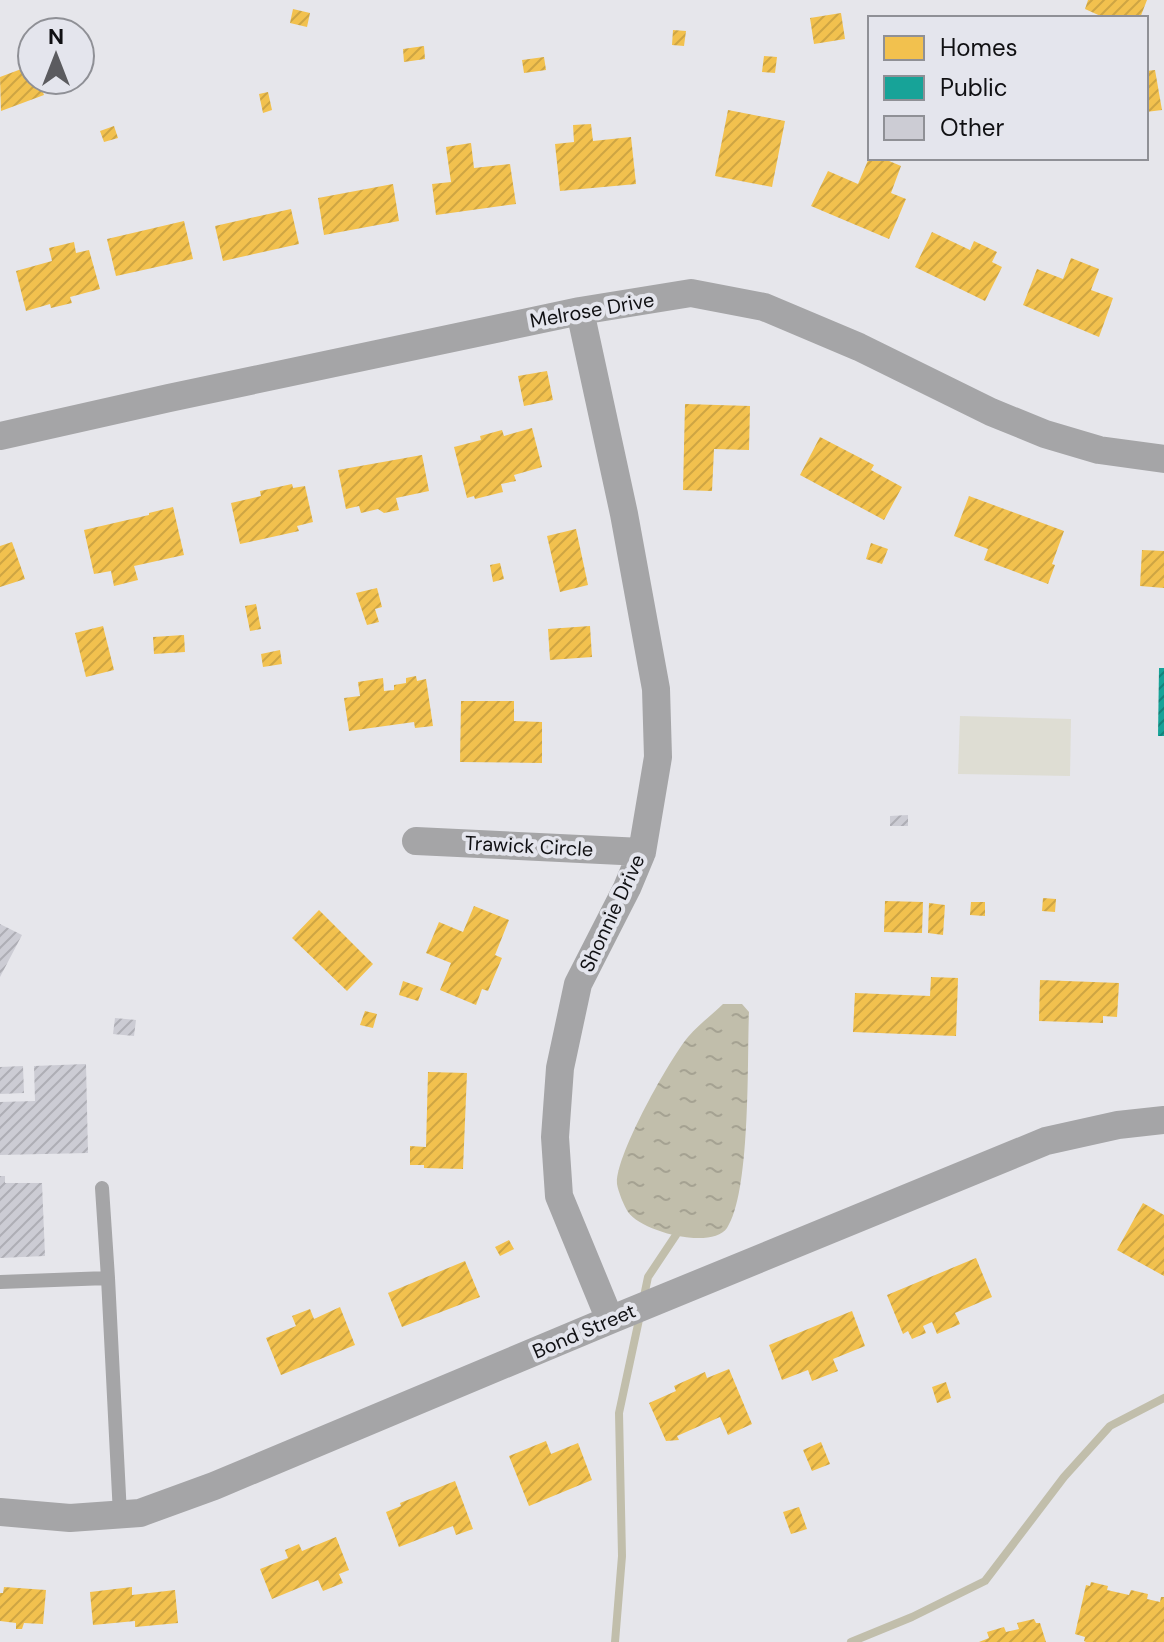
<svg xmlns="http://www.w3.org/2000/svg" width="1164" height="1642" font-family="'DM Sans',sans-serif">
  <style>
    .grass { fill: #deddd3 }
    .water { fill: url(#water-ripples) }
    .homes { fill: url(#homes-hatch) }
    .public { fill: url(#public-hatch) }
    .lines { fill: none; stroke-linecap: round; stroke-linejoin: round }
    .stream { stroke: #c1beab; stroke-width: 8 }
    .building { fill: url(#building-hatch) }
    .service { stroke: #a5a5a7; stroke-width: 14 }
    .minor { stroke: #a5a5a7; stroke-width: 28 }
    .labels { text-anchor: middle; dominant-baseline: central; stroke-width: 8; stroke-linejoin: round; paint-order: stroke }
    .street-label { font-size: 20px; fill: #101013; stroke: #e4e5ed }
  </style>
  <defs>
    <pattern id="water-ripples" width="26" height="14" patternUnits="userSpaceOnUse" patternTransform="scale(2)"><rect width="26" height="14" fill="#c1beab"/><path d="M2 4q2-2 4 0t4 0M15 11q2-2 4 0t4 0" fill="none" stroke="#a5a292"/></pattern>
    <pattern id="homes-hatch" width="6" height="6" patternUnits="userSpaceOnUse" patternTransform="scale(2)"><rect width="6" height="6" fill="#f2c14e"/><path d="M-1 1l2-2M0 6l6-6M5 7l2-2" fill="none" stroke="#cea543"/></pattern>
    <pattern id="public-hatch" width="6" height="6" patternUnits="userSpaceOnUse" patternTransform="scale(2)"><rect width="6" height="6" fill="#17a398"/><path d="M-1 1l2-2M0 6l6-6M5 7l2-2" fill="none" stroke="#13837b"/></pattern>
    <pattern id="building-hatch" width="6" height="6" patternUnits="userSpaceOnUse" patternTransform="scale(2)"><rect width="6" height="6" fill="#ccccd4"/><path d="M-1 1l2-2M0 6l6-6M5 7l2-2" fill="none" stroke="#aeaeb5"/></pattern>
  </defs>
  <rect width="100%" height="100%" fill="#e6e6eb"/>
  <path class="grass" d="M960 716 1071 719 1070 776 958 774Z"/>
  <path class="water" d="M723 1004H742L749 1012C747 1060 751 1192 727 1228 712 1250 642 1232 628 1212 624 1206 618 1191 617 1184 615 1156 669 1060 688 1037 698 1025 712 1015 723 1004Z"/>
  <path class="homes" d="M1088 0H1147L1140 18H1105L1085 9Z
    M293 9 310 13 307 27 290 23Z
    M841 13 845 39 814 44 810 18Z
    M673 30 686 31 684 46 672 45Z
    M424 46 425 59 404 62 403 49Z
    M764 56 777 57 775 73 762 72Z
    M544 57 546 70 524 73 522 60Z
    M32 65V80H38L44 95 1 111 0 77Z
    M1155 70 1162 110 1146 112V71Z
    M268 92 272 110 263 113 259 94Z
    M728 110 785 121 772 187 715 176Z
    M591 124 593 141 631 137 636 184 560 191 555 144 574 142 573 125Z
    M114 126 118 138 104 142 100 131Z
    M471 143 474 168 510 164 516 204 436 215 432 184 451 182 446 147Z
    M869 158H882L901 166 891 193 906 199 889 239 811 206 828 171 858 184Z
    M393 184 399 221 324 235 318 198Z
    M291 209 299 244 223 261 215 226Z
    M184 221 193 259 116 276 107 239Z
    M932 232 970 250 974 241 997 252 992 262 1002 267 985 301 915 267Z
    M74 242 76 253 89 250 100 289 70 297 72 303 51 308 50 304 26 311 16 271 52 261 49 248Z
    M1071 258 1099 269 1091 290 1113 298 1099 337 1023 305 1037 269 1063 279Z
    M547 371 553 400 524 406 518 376Z
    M685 404 750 406 749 450 714 449 712 491 683 490Z
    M532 428 542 467 514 475 516 481 501 484 503 492 475 499 474 496 467 498 454 447 481 440 480 436 502 430 504 436Z
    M820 437 874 465 871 470 902 487 884 520 800 475Z
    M422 455 429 491 396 498 399 510 384 513 378 509 361 513 359 506 346 509 338 470Z
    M292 484 293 488 305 486 313 522 297 526 299 531 240 544 231 503 261 496 260 491Z
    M969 496 1064 531 1052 564 1055 565 1048 584 984 560 988 549 954 536Z
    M173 507 184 555 134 566 138 580 114 586 111 571 94 574 84 530 149 515V513Z
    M576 529 588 585 560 592 547 536Z
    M12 542 25 579 0 587V546Z
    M871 543 888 549 882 564 866 559Z
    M1142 550 1164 551V588L1140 586Z
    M500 563 504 579 493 582 490 565Z
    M377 588 382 607 375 609 379 622 367 625 356 593Z
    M256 604 261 629 250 631 245 606Z
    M103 626 114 670 86 677 75 633Z
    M590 626 592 657 550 660 548 629Z
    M184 635 185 652 154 654 153 637Z
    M280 650 282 664 263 667 261 654Z
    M416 676 417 681 426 679 433 726 415 728 414 722 349 731 344 698 360 696 358 682 383 678 384 691 394 690V685L406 683V678Z
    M461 701H514V721L542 722V763L460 762Z
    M1043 898 1056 899 1055 912 1042 911Z
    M885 901 923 902 922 933 884 932Z
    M971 902H985V916L970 915Z
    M929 903 945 905 943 935 928 933Z
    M474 906 509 920 495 955 502 958 488 991 482 989 476 1005 440 990 451 963 426 953 439 922 463 932Z
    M319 910 373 964 347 991 292 938Z
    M931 977 958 978 956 1036 853 1032 855 993 930 996Z
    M1040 980 1119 983 1117 1017 1103 1016V1023L1039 1021Z
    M403 981 423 988 418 1001 399 995Z
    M365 1011 377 1014 373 1028 360 1025Z
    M428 1072 467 1073 463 1169 424 1168V1165H410V1146L426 1147Z
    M1143 1203 1164 1215V1276L1117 1250Z
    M509 1240 514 1249 500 1256 495 1247Z
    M976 1258 992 1297 955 1313 960 1324 937 1334 932 1322 923 1326 926 1333 912 1339 908 1331 903 1334 887 1295Z
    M465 1261 480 1297 402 1327 388 1293Z
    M340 1307 355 1345 281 1375 266 1338 296 1326 292 1316 310 1309 314 1319Z
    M852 1311 865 1346 833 1359 838 1371 812 1381 808 1370 782 1380 769 1345Z
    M729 1369 752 1424 728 1435 720 1417 677 1436 679 1440 666 1441 649 1403 676 1391 674 1386 705 1372 707 1378Z
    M946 1382 951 1398 937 1403 932 1387Z
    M546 1441 551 1454 578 1443 592 1480 529 1506 509 1456Z
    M821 1442 830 1464 812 1471 803 1450Z
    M455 1481 473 1529 456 1535 453 1526 399 1547 386 1512 401 1506 400 1503Z
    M799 1507 807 1529 791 1534 783 1512Z
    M336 1537 349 1570 339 1574 343 1583 323 1591 318 1580 272 1599 260 1569 288 1558 285 1550 299 1544 302 1551Z
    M1091 1582 1108 1586 1107 1590 1129 1595 1131 1590 1148 1594 1147 1599 1160 1602 1161 1597H1164V1642H1086L1084 1641 1085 1637 1075 1634 1086 1585 1090 1586Z
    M4 1587 46 1590 43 1624 24 1623 22 1629H16V1623L0 1621V1593H3Z
    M132 1587V1595L175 1590 178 1623 135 1627V1621L93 1625 90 1592Z
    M1034 1619 1036 1623H1040L1046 1642H979L989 1638 987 1632 1004 1627 1006 1632 1019 1629 1017 1623Z"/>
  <path class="public" d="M1159 668H1164V736H1158Z"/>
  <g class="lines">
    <path class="stream" d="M643 1301 648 1277 676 1235
      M615 1642 622 1556 619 1413 640 1315
      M851 1642 912 1617 985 1581 1064 1477 1110 1426 1164 1398"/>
  </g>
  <path class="building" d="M908 815V826H890V816Z
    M0 924 22 935 0 977Z
    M115 1018 136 1020 134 1036 113 1034Z
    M86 1064 88 1153 0 1155V1102L35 1101 34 1066Z
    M23 1066 24 1093 0 1094V1067Z
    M0 1176H5V1183H42L45 1256 0 1258Z"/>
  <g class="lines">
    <path class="service" d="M102 1188 108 1278
      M0 1282 108 1278 120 1515"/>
    <path class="minor" d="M580 311 624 514 656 689 658 757 642 852 627 888 578 984 560 1068 555 1137 559 1196 610 1320
      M0 436 169 398 580 311 691 293 764 307 859 347 991 412 1045 434 1099 450 1164 459
      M416 841 642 852
      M0 1512 70 1518 140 1513 214 1486 610 1320 1046 1141 1118 1125 1164 1120"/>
  </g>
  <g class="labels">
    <g class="street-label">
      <text transform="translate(592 310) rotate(-10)">Melrose Drive</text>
      <text transform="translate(529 846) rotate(3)">Trawick Circle</text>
      <text transform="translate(612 913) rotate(-65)">Shonnie Drive</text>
      <text transform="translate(584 1331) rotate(-23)">Bond Street</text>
    </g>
  </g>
  <rect x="868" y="16" width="280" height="144" fill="#e4e5ed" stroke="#8f9096" stroke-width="2"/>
  <rect x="884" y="36" width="40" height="24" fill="#f2c14e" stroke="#8f9096" stroke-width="2"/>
  <text x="940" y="56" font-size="24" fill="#101013">Homes</text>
  <rect x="884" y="76" width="40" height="24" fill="#17a398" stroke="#8f9096" stroke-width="2"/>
  <text x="940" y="96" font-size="24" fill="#101013">Public</text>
  <rect x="884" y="116" width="40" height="24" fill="#ccccd4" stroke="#8f9096" stroke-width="2"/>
  <text x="940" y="136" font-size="24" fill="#101013">Other</text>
  <g transform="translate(56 56)"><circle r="38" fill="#e4e5ed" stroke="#8f9096" stroke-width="2"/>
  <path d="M0-6L14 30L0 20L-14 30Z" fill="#5b5b5f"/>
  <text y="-12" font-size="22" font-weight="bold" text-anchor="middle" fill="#101013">N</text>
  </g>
</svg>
